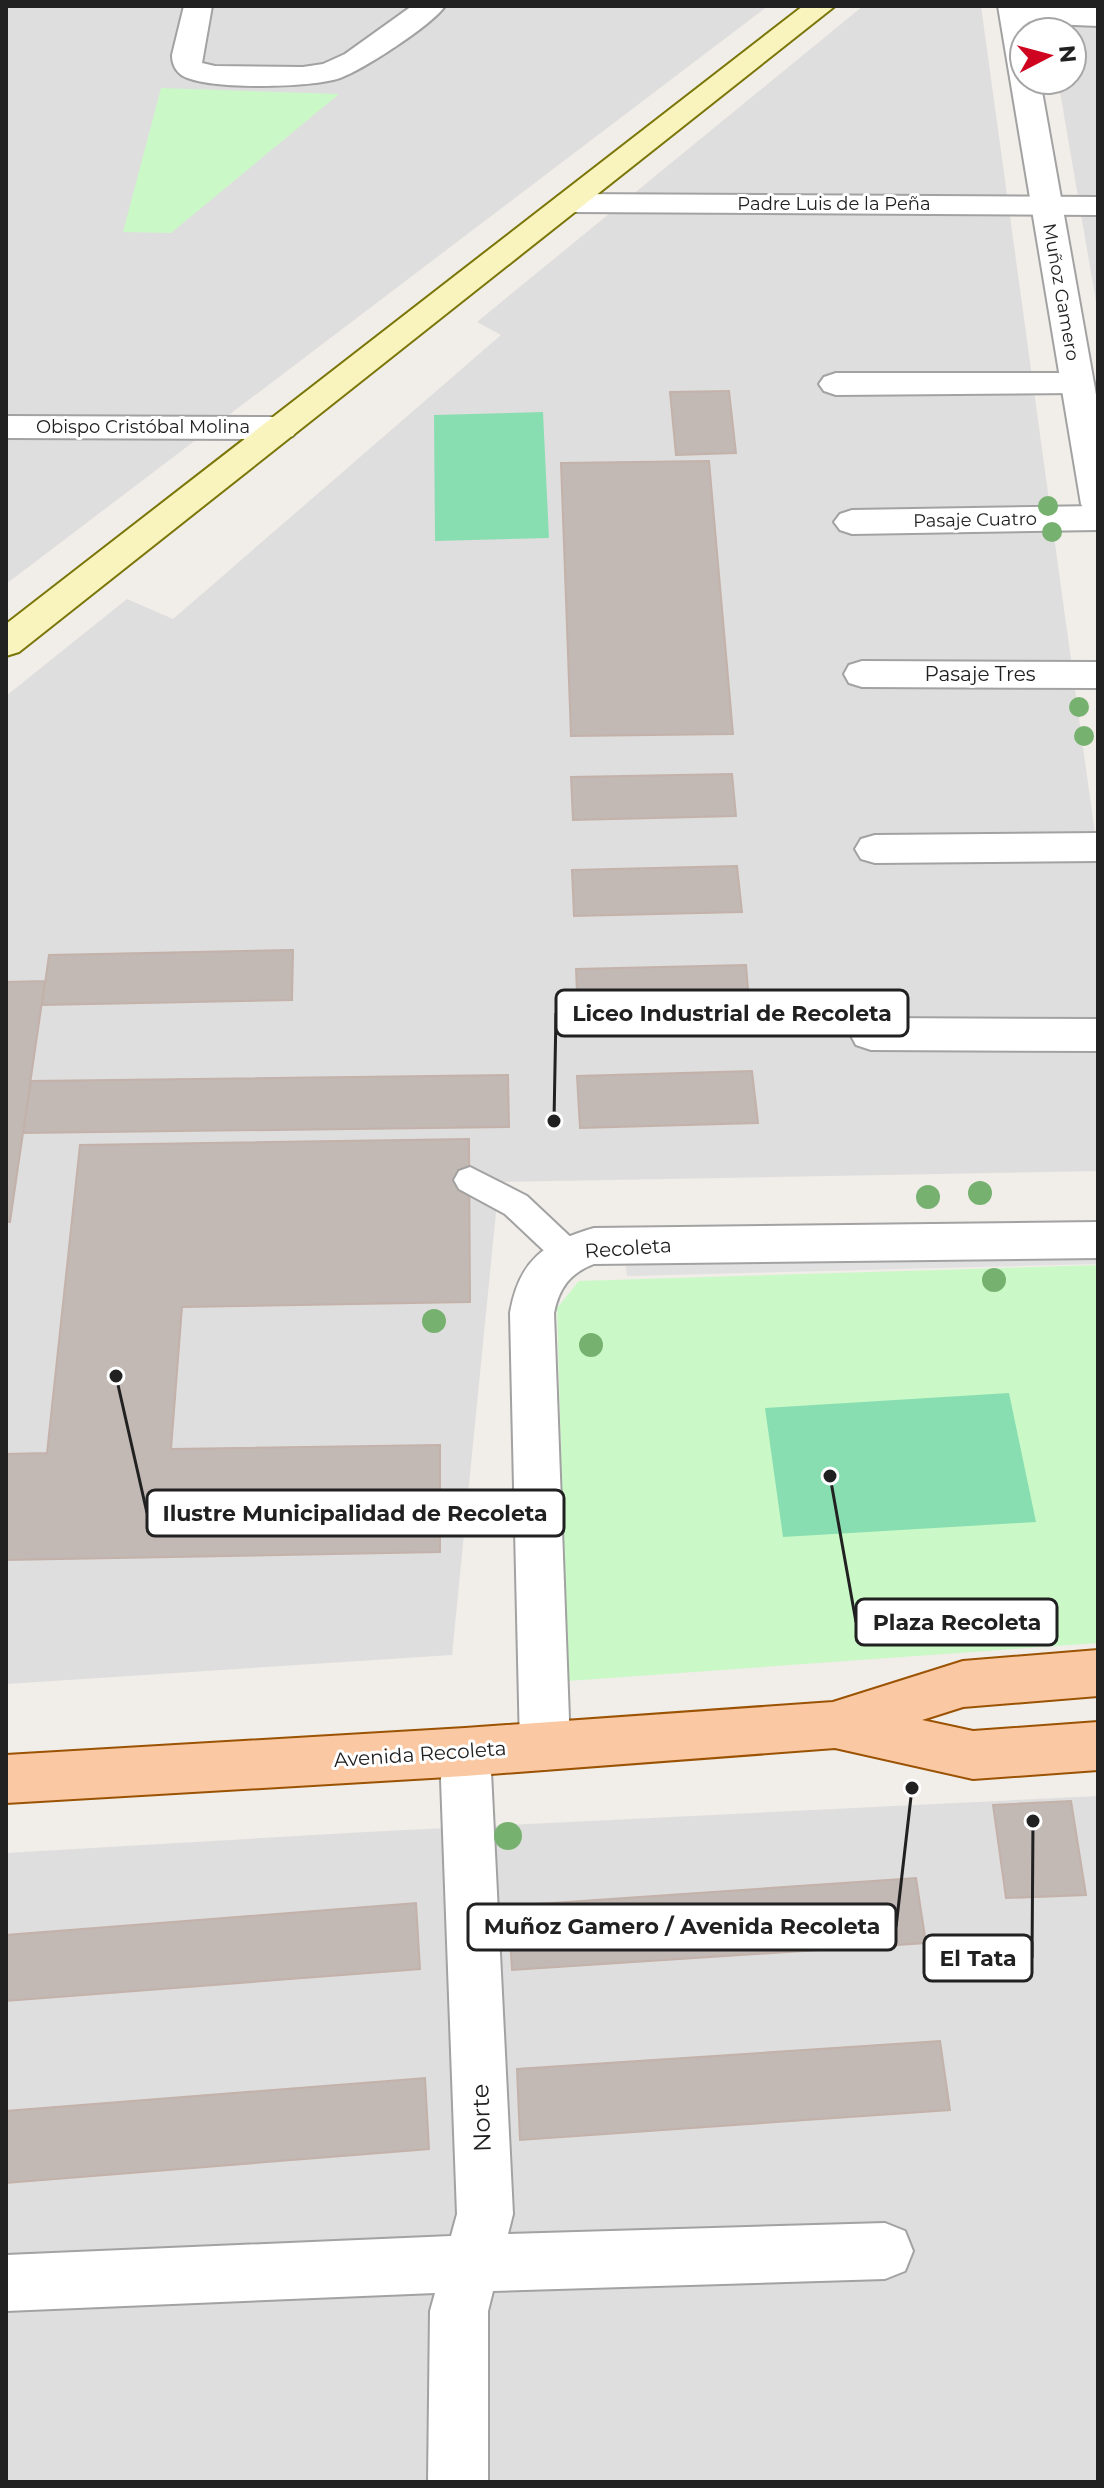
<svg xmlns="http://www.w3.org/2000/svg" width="1104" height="2488" font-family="Montserrat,sans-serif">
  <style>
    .residential { fill: #dfdede }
    .park { fill: #caf9c7 }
    .pitch { fill: #88deb1 }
    .parking { fill: #e1e1e1 }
    .building { fill: #c2b8b4; stroke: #c3b2aa; stroke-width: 2 }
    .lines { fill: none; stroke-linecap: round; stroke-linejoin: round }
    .service-casing { stroke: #a2a2a2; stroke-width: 4 }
    .pedestrian-casing { stroke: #a2a2a2; stroke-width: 4 }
    .minor-casing { stroke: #a2a2a2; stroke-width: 4 }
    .tertiary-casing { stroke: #a2a2a2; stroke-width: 4 }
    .secondary-casing { stroke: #797507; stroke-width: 4 }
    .primary-casing { stroke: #9b5303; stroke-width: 4 }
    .service { fill: #fff; fill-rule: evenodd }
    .pedestrian { fill: #fff; fill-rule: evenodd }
    .minor { fill: #fff; fill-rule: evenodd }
    .tertiary { fill: #fff; fill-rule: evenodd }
    .secondary { fill: #f9f3be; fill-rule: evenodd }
    .primary { fill: #fac9a4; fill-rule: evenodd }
    .tree { fill: #77b170 }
    .labels { text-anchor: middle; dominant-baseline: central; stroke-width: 6; stroke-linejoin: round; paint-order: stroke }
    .far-street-label { font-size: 18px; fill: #212121; stroke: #fff }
    .street-label { font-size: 20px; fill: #212121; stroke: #fff }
    .near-street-label { font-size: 24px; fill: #212121; stroke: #fff }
    .leader { fill: none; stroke: #212121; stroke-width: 3 }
    .callout-dot { fill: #212121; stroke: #fff; stroke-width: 3 }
    .callout { fill: #fff; stroke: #212121; stroke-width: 3 }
    .callout-label { font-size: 22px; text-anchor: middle; font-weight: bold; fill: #212121 }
  </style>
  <rect width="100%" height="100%" fill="#f1ede8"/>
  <path class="residential" d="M6 6H768L6 584Z
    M863 6H981L1098 856V1171L499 1182 452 1655 6 1684V696L127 599 173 619 501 335 477 322Z
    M1046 6H1098V313L1058 80H1072V32H1050Z
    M1098 1796V2482H6V1853L366 1832Z"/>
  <path class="park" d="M161 88 339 94 171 233 123 232Z
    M1098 1265V1643L567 1681 557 1308 579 1281Z"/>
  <path class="pitch" d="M543 412 549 538 435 541 434 415Z
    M1009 1393 1036 1522 783 1537 765 1408Z"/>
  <path class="parking" d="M1098 1257V1264L627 1276 625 1260Z"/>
  <path class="building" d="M729 391 736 453 676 455 670 392Z
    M709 461 733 734 571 736 561 463Z
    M732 774 736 816 573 820 571 777Z
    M737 866 742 912 574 916 572 870Z
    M293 950 292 1000 42 1005 49 955Z
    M746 965 750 1014 578 1018 576 969Z
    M45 981 10 1222H6V982Z
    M752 1071 758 1123 580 1128 577 1076Z
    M508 1075 509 1127 23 1133 31 1081Z
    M469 1139 470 1302 182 1307 171 1449 440 1445V1552L6 1560V1454L47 1453 80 1145Z
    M1071 1801 1086 1895 1006 1898 993 1805Z
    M916 1878 926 1943 512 1970 508 1906Z
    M416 1903 420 1969 6 2001V1935Z
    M940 2041 950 2110 520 2140 517 2069Z
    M425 2078 429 2149 6 2183V2111Z"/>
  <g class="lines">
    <g class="service-casing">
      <path id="service" d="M470 1167 527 1196 579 1245 584 1254 579 1263 568 1267 557 1263 505 1214 459 1189 454 1180 459 1171Z"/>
    </g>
    <g class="pedestrian-casing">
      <path id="pedestrian" d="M465 1728 483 1735 490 1752 513 2214 508 2234 885 2223 905 2231 913 2251 905 2271 885 2279 493 2291 488 2311V2482H428L430 2311 435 2293 6 2311V2255L451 2236 457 2214 440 1752 447 1735Z"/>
    </g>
    <g class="minor-casing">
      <path id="minor" d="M184 6H212L202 63 215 66 303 67 323 64 345 54 412 6H445C432 25 363 70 340 78 313 88 208 90 183 76 175 71 172 63 172 55Z
        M1014 7 1098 8V26L1004 22 1000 16 1004 10Z
        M569 194 1098 197V215L569 212 558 210 553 203 558 196Z
        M836 373H1077L1089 376 1094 383 1089 390 1077 393 836 395 824 391 819 384 824 377Z
        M6 416 281 417 293 420 298 428 293 436 281 439 6 438Z
        M1098 506V530L852 534 840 530 834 522 840 514 852 510Z
        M862 661 1098 662V688L862 687 849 683 844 674 849 665Z
        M1098 833V861L875 863 861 859 855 849 861 839 875 835Z
        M871 1018 1098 1019V1051L871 1050 856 1045 850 1034 856 1023Z
        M1098 1222V1258L594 1264C570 1273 559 1288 554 1313L570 1746 563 1763 545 1770 527 1763 520 1746 510 1313C519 1260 545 1242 594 1228Z"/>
    </g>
    <g class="tertiary-casing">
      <path id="tertiary" d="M998 6H1026L1031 32H1024V80H1040L1098 406V515L1086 512 1081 504Z"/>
    </g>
    <g class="secondary-casing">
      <path id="secondary" d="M803 6H835L19 652 6 656V624Z"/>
    </g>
    <g class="primary-casing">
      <path id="primary" d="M1098 1650V1696L963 1707 922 1720 973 1731 1098 1722V1770L973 1779 835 1748 465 1776 6 1803V1755L465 1728 833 1702 963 1661Z"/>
    </g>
    <use href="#service" class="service"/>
    <use href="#pedestrian" class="pedestrian"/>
    <use href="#minor" class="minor"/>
    <use href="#tertiary" class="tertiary"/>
    <use href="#secondary" class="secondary"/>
    <use href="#primary" class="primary"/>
  </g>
  <g class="tree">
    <circle cx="1048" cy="506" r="10"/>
    <circle cx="1052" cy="532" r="10"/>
    <circle cx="1079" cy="707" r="10"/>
    <circle cx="1084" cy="736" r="10"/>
    <circle cx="980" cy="1193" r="12"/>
    <circle cx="928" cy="1197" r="12"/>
    <circle cx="994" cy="1280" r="12"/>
    <circle cx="434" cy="1321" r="12"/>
    <circle cx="591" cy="1345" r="12"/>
    <circle cx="508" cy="1836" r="14"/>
  </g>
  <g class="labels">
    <g class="far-street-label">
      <text x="834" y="204">Padre Luis de la Peña</text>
      <text transform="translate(1061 292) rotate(80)">Muñoz Gamero</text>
      <text x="143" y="427">Obispo Cristóbal Molina</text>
      <text transform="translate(975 520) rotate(-1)">Pasaje Cuatro</text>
    </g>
    <g class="street-label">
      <text x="980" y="674">Pasaje Tres</text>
      <text transform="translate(628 1248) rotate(-4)">Recoleta</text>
      <text transform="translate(420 1754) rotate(-4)">Avenida Recoleta</text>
    </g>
    <g class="near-street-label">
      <text transform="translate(481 2118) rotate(-92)">Norte</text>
    </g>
  </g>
  <path class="leader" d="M554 1121L556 1013M116 1376L147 1513M830 1476L856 1622M912 1788L896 1927M1033 1821L1032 1958"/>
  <g class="callout-dot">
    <circle cx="554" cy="1121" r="8"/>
    <circle cx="116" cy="1376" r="8"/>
    <circle cx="830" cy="1476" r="8"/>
    <circle cx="912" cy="1788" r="8"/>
    <circle cx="1033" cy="1821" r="8"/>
  </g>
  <g class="callout">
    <rect x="556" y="990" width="352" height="46" rx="8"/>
    <rect x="147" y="1490" width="417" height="46" rx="8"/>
    <rect x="856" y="1599" width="201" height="46" rx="8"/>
    <rect x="468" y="1904" width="428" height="46" rx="8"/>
    <rect x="924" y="1935" width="108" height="46" rx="8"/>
  </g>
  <g class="callout-label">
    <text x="732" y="1021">Liceo Industrial de Recoleta</text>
    <text x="355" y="1521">Ilustre Municipalidad de Recoleta</text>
    <text x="957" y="1630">Plaza Recoleta</text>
    <text x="682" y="1934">Muñoz Gamero / Avenida Recoleta</text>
    <text x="978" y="1966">El Tata</text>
  </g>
  <rect width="1104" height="2488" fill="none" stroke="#212121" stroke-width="16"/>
  <g transform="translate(1048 56) rotate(84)"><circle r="38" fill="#ffffff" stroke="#a6a6a6" stroke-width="2"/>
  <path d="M0-6L14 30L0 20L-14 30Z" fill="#ce0420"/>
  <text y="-12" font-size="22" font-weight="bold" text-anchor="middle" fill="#212121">N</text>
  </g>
</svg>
